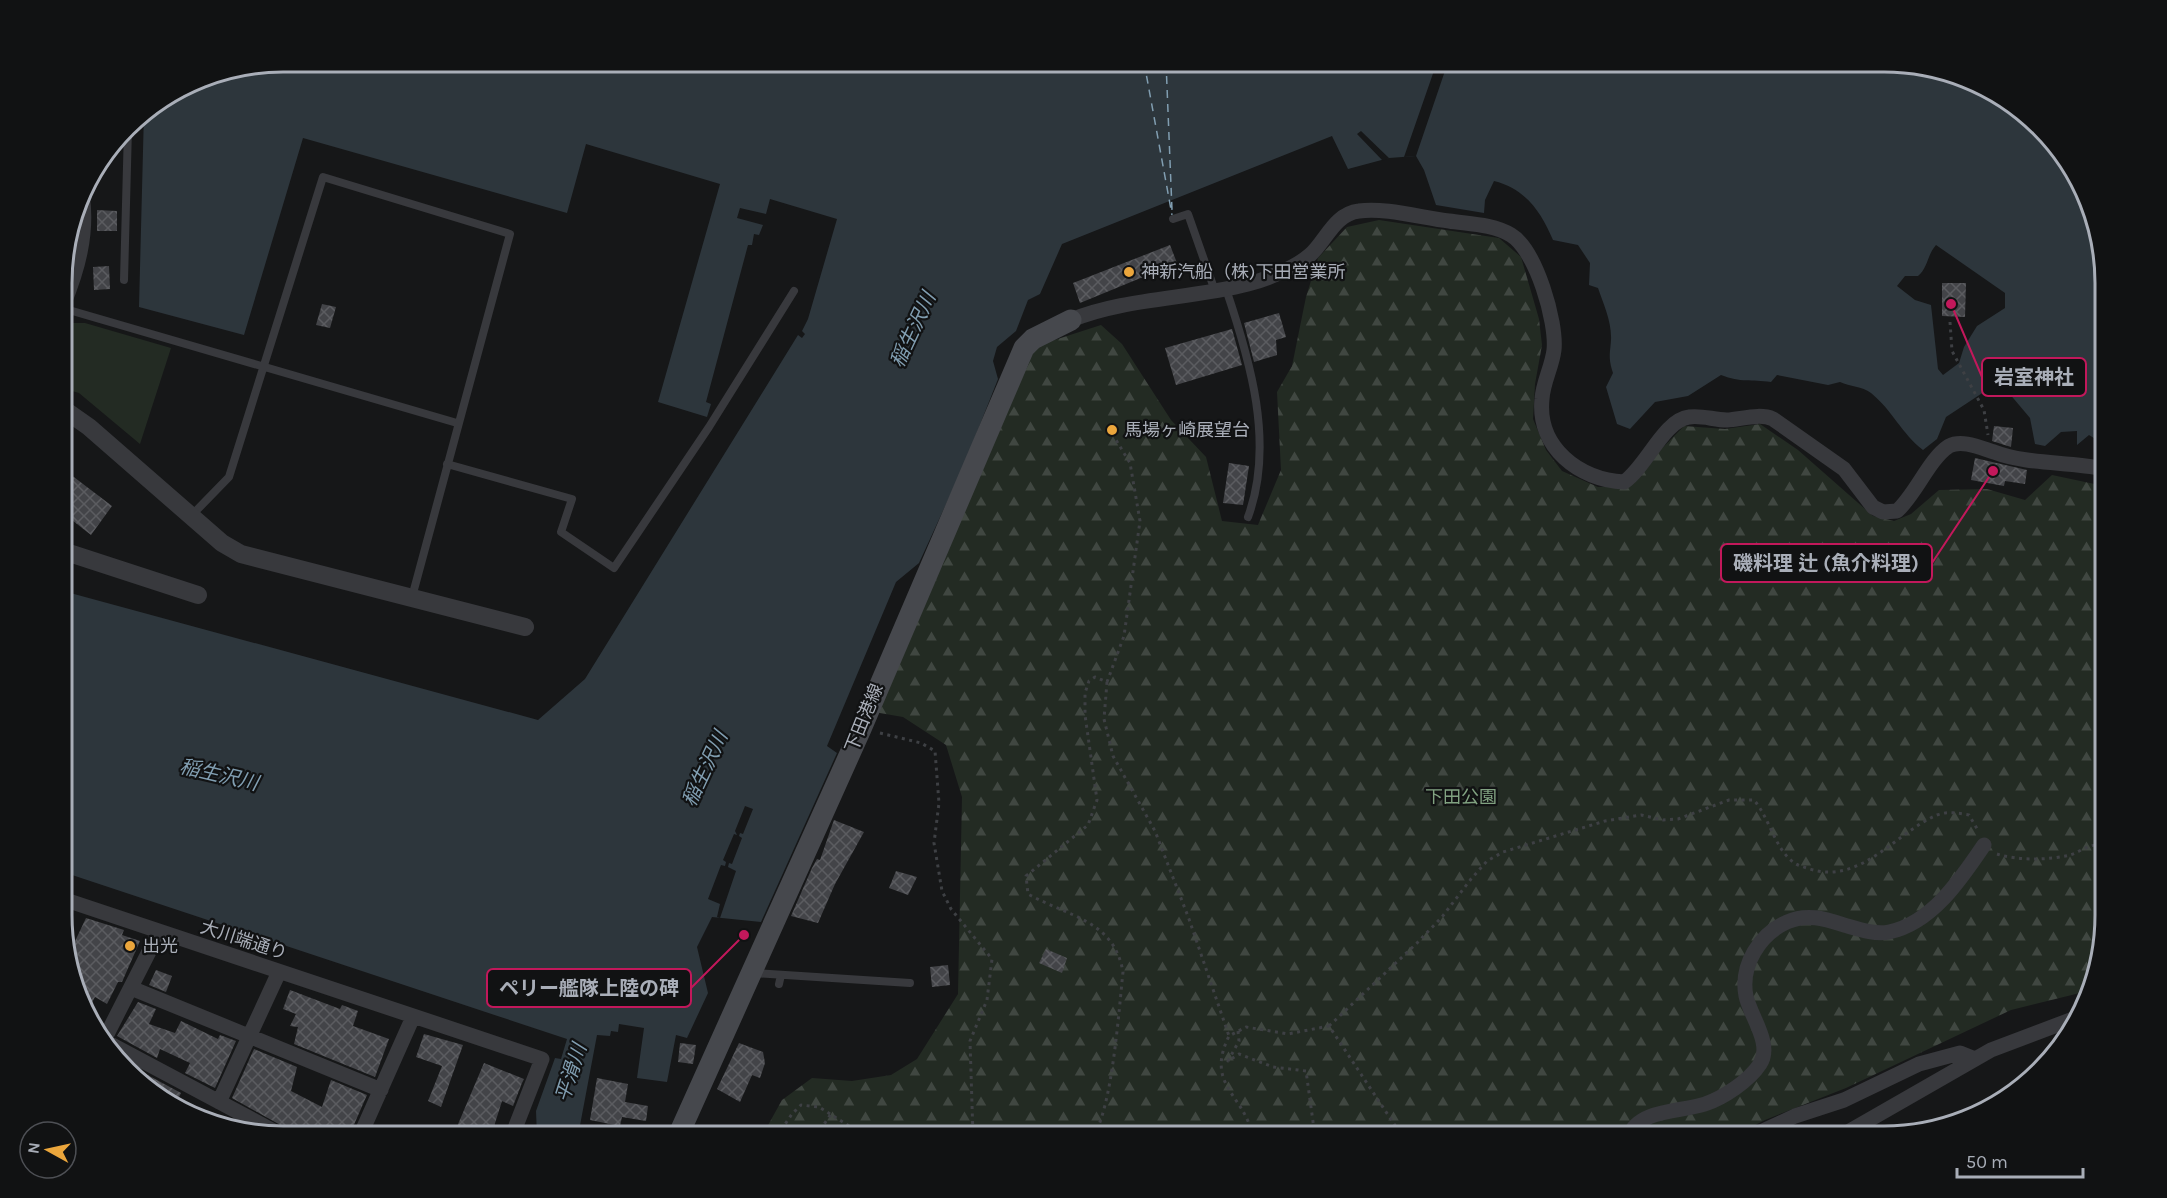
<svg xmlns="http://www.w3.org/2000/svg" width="2167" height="1198" font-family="Karla,'Noto Sans JP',sans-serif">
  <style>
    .green { fill: #232b23 }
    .forest { fill: url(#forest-firs) }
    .water { fill: #2d363c; fill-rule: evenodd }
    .pier { fill: #161718 }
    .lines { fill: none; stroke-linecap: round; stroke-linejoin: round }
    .ferry { stroke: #819eb1; stroke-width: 1.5; stroke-dasharray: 8 6; stroke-linecap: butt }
    .building { fill: url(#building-cross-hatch) }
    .path { stroke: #3e4044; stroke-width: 3; stroke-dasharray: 3 4.5; stroke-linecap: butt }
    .service { stroke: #38393d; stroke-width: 8 }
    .minor { stroke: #38393d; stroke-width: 15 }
    .tertiary { stroke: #38393d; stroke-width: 18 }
    .secondary { stroke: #46484d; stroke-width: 21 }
    .poi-dot { fill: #eba63c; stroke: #111213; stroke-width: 2 }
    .labels { text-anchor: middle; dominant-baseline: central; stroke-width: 4.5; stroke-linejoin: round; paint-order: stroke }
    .poi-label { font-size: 18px; fill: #a9aeb8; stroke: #111213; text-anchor: start }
    .street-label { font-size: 18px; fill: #a9aeb8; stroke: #111213 }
    .park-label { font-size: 18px; fill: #81a281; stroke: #111213 }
    .water-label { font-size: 20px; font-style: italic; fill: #819eb1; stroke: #111213 }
    .rim { fill: none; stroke: #a9aeb8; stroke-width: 3 }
    .leader { fill: none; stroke: #c2185b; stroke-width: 2 }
    .callout-dot { fill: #c2185b; stroke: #111213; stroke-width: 2 }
    .callout { fill: #111213; stroke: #c2185b; stroke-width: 2 }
    .callout-label { font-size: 20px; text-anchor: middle; font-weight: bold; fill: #a9aeb8 }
  </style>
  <defs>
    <pattern id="forest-firs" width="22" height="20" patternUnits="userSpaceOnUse" patternTransform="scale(1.5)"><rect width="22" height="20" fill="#232b23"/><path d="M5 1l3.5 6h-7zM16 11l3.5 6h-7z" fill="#404741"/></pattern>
    <pattern id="building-cross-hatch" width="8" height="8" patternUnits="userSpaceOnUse" patternTransform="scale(1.5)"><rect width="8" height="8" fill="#434448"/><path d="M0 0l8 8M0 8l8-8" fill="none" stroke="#5b5c60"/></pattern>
  </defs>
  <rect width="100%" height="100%" fill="#161718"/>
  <path class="green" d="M73 323H85L171 348 140 444 79 393 62 388C62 371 55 332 73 323Z"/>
  <path class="forest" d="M1379 220 1499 238 1521 257 1539 319 1542 345 1535 384 1533 419 1546 450 1562 471 1598 487 1625 486 1684 426 1725 429 1760 424 1798 450 1873 516 1894 521 1911 514 1939 490 1987 489 2025 500 2052 475 2104 486 2105 653 2098 674 2105 683V916L2088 991 2011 1010 1846 1088 1765 1120 1734 1136H762L782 1100 812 1078 852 1081 891 1075 917 1059 958 994 962 797 946 745 903 717 874 712 1033 347 1101 325 1122 344 1171 420 1206 457 1222 521 1258 525 1281 470 1277 392 1292 366 1306 297 1318 258 1347 227Z"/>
  <path class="water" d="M283 62H1884L1982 84 2068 160 2104 254V447L2098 449 2097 440 2089 435 2077 445V431L2061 432 2045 446 2035 444 2030 418 2003 386H1993L1946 417 1937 439 1923 450C1901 433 1893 411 1871 393 1862 386 1850 387 1840 382L1828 385 1777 375 1771 382C1751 379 1741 383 1721 375L1688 396 1655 402 1630 429 1617 424 1606 387 1613 373C1608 357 1610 355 1611 340 1612 322 1603 303 1598 288L1589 285 1590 263 1578 245 1553 240C1541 212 1526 189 1494 181L1485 200 1484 213 1436 205 1424 170 1416 156 1389 158 1348 169 1332 136 1062 244 1040 294 1028 300 1016 331 997 347 993 361 998 379 964 465 919 563 896 582 827 746 837 753 761 922 712 917 697 947 708 993 687 1038 676 1035 667 1082 637 1078 644 1028 619 1024 618 1032 611 1031 610 1036 597 1035 578 1136H537L536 1111 555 1058 561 1059 567 1039 63 872V591L538 720 585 679 798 335 802 338 805 334 802 331 808 319 837 219 770 199 766 214 740 208 737 218 763 225 759 235 754 234 752 245H748L706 402 711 404 707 417 658 402 720 184 586 144 567 213 303 138 244 335 139 307 144 112 198 78ZM1936 245 2005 293V308L1977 326 1964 347 1959 363 1943 375 1938 369 1931 305 1915 300 1897 286 1905 276H1918C1928 268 1927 255 1936 245Z"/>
  <path class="pier" d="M1437 62H1448L1416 156 1404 157Z
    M1361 131 1389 158 1383 161 1357 134Z
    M745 806 753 809 743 834 740 833 739 836 742 838 732 864 729 863 728 867 736 871 720 918 717 917 720 904 708 899 721 865 725 866 726 862 723 860 734 834 737 835 735 831Z"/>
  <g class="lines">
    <path class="ferry" d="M1144 62 1172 215
      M1166 62 1172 210"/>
  </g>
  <path class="building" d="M97 210 117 211V231H97Z
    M1170 245 1177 263 1080 303 1073 283Z
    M109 266 110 289 94 290 93 267Z
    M1942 283H1966L1965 317 1942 316Z
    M322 304 336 307 330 328 316 325Z
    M1279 313 1286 337 1276 340 1277 355 1254 362 1244 323Z
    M1232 329 1242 365 1176 385 1165 348Z
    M1994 426 2013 428 2011 447 1992 441Z
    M1975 458 2027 470 2025 484 2005 481 2004 486 1971 480Z
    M1229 463 1249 466 1243 505 1223 503Z
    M62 468 112 506 91 535 63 513Z
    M834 820 864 832 835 884 818 923 791 916 812 868 817 859 820 860Z
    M896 871 917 877 908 895 889 888Z
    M86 918 124 930 122 935 140 941 122 982H118L107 1004 95 997 88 1010 68 956Z
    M1046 949 1067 958 1062 973 1039 963Z
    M948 965 950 985 932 987 930 967Z
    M156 970 172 976 166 992 149 985Z
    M290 990 340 1009 342 1005 358 1011 353 1026 389 1039 375 1077 294 1044 298 1027 290 1026 296 1014 283 1009Z
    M138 1002 156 1009 149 1024 175 1033 181 1021 218 1039 220 1035 236 1041 215 1088 185 1073 190 1063 160 1049 157 1058 117 1036Z
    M424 1034 463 1045 441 1107 428 1101 442 1066 416 1057Z
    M680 1043 696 1045 693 1064 678 1062Z
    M739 1043 763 1052 765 1063 760 1078 752 1075 740 1102 717 1089Z
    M254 1049 297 1067 291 1091 322 1107 331 1080 367 1095 349 1136H300L232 1098Z
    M484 1063 524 1079 522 1083 513 1106 502 1101 491 1136H453Z
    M129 1065 181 1093 175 1105 143 1077Z
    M597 1078 628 1084 625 1102 648 1106 646 1121 622 1117 620 1126 590 1120Z"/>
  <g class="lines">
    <path class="path" d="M1950 322 1952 351 1984 410 1988 435
      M1107 682 1124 636 1140 521 1130 463 1113 435
      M880 733 921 743 935 751 939 803 934 843 942 891 951 909 992 959 987 1000 970 1041 973 1136
      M1997 854C2019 861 2049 860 2070 855 2080 852 2087 845 2097 845L2105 854
      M1329 1026 1417 943 1442 917 1471 879 1487 861 1503 852 1605 821 1641 815 1663 820 1678 819 1729 800H1754C1770 819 1774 847 1793 862 1798 866 1804 867 1810 869 1861 885 1895 833 1937 815 1947 811 1958 813 1969 815L1979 832
      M1238 1031 1239 1041 1228 1061 1239 1054 1273 1067 1306 1071 1315 1136
      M777 1136 792 1114 801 1105 819 1107 865 1136
      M816 1136 831 1114
      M1093 1136C1112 1110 1119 1009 1123 972 1114 920 1069 917 1028 894L1026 876 1088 825 1097 800 1085 715V693L1089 681 1095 677 1107 682 1104 719 1113 756 1155 831 1189 919 1229 1036
      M1253 1136C1243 1093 1205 1085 1229 1036L1246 1027 1288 1034 1329 1026 1402 1136"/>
    <path class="service" d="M1173 219 1188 214 1215 291
      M124 280 128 128
      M1226 289C1250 360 1275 444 1248 517
      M62 308 457 423
      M447 464 572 499 561 532 614 568 709 427 794 291
      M192 515 229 477 323 177 510 234 412 597
      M753 973 910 983
      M779 984 781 975"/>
    <path class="minor" d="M1071 320C1124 298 1191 299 1248 284 1267 279 1295 268 1310 255 1326 241 1334 214 1359 211 1384 207 1423 218 1449 221 1469 224 1493 224 1511 235 1536 250 1557 322 1554 350 1552 367 1543 382 1542 399 1537 447 1579 480 1624 482 1646 467 1664 420 1689 417 1702 415 1714 420 1727 420 1742 419 1760 413 1773 419L1844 469 1873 507 1883 512 1897 511C1916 494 1929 459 1949 446 1962 439 1981 448 1994 452 2028 465 2069 461 2104 469
      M63 899 542 1059 512 1136
      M131 988 381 1090
      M103 1040 283 1136
      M103 1042 159 932
      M219 1102 279 972
      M360 1136 413 1017
      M1629 1136C1639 1109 1681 1112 1705 1104 1723 1098 1749 1081 1760 1064 1773 1044 1750 1016 1746 996 1740 965 1760 934 1787 922 1807 913 1825 919 1844 925 1858 929 1875 935 1889 932 1932 923 1961 879 1984 845
      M1752 1136 1795 1116 1844 1100 1919 1064 1960 1053 1975 1059
      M1841 1136 1991 1050 2081 1016"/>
    <path class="tertiary" d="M62 304C76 270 86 235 81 197
      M62 408 89 427 222 543 241 554 525 627
      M63 551 198 595"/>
    <path class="secondary" d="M678 1136 861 729 1024 348 1033 339 1071 320"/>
  </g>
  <g class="poi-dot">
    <circle cx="1129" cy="272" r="6"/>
    <circle cx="1112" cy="430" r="6"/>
    <circle cx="130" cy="946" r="6"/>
  </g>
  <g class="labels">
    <g class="poi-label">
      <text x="1141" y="272">神新汽船（株)下田営業所</text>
      <text x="1124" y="430">馬場ヶ崎展望台</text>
      <text x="142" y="946">出光</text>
    </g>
    <g class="street-label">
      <text transform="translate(864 718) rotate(-68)">下田港線</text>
      <text transform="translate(244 940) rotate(18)">大川端通り</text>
    </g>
    <g class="park-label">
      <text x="1461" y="797">下田公園</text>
    </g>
    <g class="water-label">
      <text transform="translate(913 330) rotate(-65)">稲生沢川</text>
      <text transform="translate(705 769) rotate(-65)">稲生沢川</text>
      <text transform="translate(219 775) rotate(13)">稲生沢川</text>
      <text transform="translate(571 1073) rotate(-72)">平滑川</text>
    </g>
  </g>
  <path d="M0 0H2167V1198H0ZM283 72H1884A211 211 0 0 1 2095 283V915A211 211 0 0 1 1884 1126H283A211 211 0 0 1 72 915V283A211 211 0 0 1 283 72Z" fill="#111213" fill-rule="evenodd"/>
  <path class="rim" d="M283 72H1884A211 211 0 0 1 2095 283V915A211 211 0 0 1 1884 1126H283A211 211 0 0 1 72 915V283A211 211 0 0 1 283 72Z"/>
  <path class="leader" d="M1951 304L1982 377M1993 471L1932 563M744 935L691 988"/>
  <g class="callout-dot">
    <circle cx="1951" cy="304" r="6"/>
    <circle cx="1993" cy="471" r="6"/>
    <circle cx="744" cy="935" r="6"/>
  </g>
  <g class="callout">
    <rect x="1982" y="358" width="104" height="38" rx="6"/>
    <rect x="1721" y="544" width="211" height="38" rx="6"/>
    <rect x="487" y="969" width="204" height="38" rx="6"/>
  </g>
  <g class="callout-label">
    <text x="2034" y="384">岩室神社</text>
    <text x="1826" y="570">磯料理 辻 (魚介料理)</text>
    <text x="589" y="995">ペリー艦隊上陸の碑</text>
  </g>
  <g transform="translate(48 1150) rotate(278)"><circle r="28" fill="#111213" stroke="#4e5055" stroke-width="1.5"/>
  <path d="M0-4.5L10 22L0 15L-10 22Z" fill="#eba63c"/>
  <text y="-9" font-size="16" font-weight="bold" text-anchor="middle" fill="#a9aeb8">N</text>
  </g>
  <path d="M1957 1168v9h126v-9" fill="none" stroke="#a9aeb8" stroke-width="3"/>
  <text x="1966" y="1168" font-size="18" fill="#a9aeb8" stroke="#111213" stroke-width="4.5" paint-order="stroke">50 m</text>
</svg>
